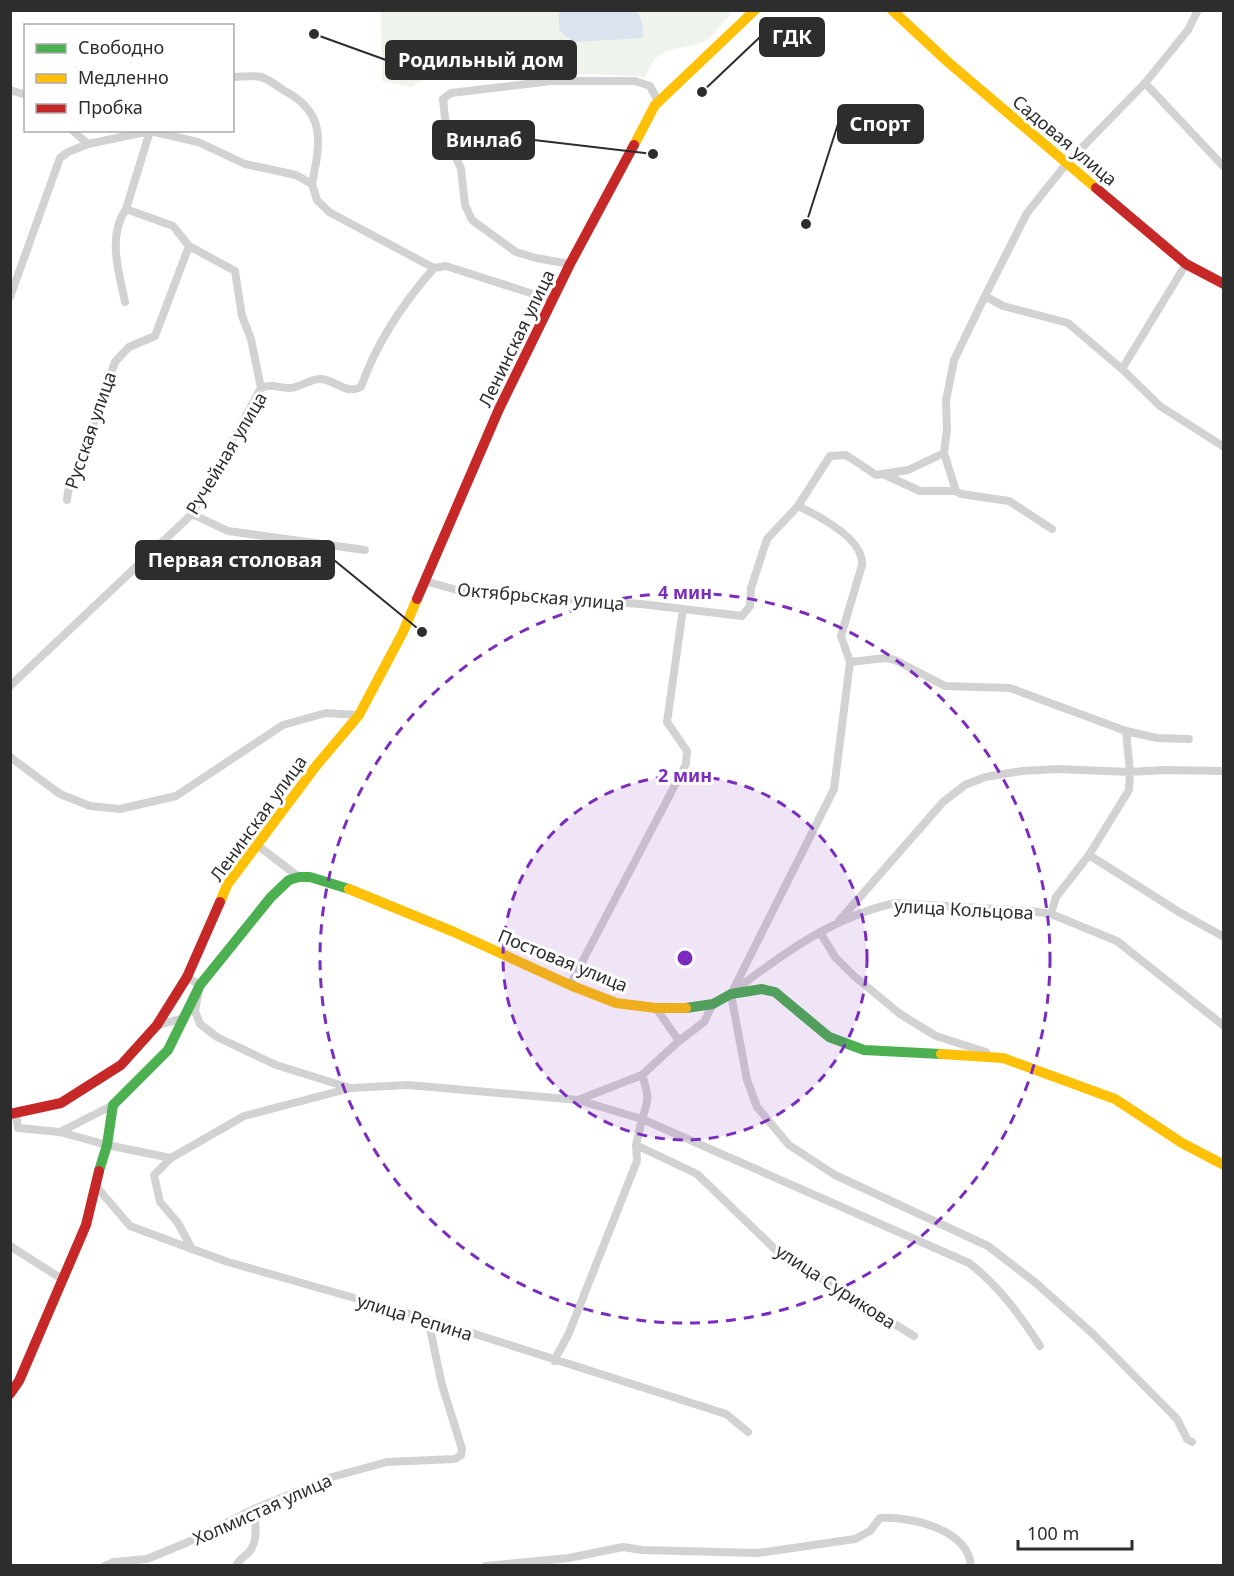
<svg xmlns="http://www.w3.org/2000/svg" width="1234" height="1576" font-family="'Noto Sans',sans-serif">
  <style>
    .green { fill: #eef3ec }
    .water { fill: #dae3ee }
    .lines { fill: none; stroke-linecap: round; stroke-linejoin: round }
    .street { stroke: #d2d2d2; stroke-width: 8 }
    .fast { stroke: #4caf50; stroke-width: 10 }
    .slow { stroke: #ffc107; stroke-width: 10 }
    .jam { stroke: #c62828; stroke-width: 10 }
    .ring { fill: none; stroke: #7b2cbf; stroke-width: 3; stroke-dasharray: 10 8 }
    .labels { text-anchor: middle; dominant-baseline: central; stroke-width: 6; stroke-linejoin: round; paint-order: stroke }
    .street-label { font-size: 18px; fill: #2d2d2d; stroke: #fff }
    .centre { fill: #7b2cbf; stroke: #fff; stroke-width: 3 }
    .ring-label { font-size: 18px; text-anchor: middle; font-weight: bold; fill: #7b2cbf; stroke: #fff; stroke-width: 6; stroke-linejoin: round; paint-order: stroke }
    .leader { fill: none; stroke: #2d2d2d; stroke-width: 2 }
    .callout-dot { fill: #2d2d2d; stroke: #fff; stroke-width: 2 }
    .callout { fill: #2d2d2d; stroke: #2d2d2d; stroke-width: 2 }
    .callout-label { font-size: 20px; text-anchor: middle; font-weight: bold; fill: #fff }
  </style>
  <rect width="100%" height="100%" fill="#fff"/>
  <path class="green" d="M381 11H733C726 18 711 39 703 42 673 54 661 40 645 77L595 74H505L504 66 429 75 412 87 382 81Z"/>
  <path class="water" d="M559 11H633L639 14 643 27V38L573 42 559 30Z"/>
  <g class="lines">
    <path class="street" d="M232 77C241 77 253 75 261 77 269 79 278 87 285 91 327 113 320 144 312 184
      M1145 83 1224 167
      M10 90 26 95
      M72 130 88 144
      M150 131 126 209 173 226 189 246 235 271 242 316 251 339 261 388
      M570 264 536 258 516 252 472 220 465 205 461 169 447 136 443 99 451 93 551 81H635L650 86 658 101
      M985 296 1003 306 1068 323 1122 369 1160 406 1224 447
      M10 297 60 158 68 152 88 144 150 131 198 142 245 164 296 175 312 184 317 200 329 212 434 268 446 266 552 300
      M125 302C119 272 107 237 126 209
      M1122 369 1186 264
      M885 475 920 491H956
      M67 500 68 492 82 456 115 362 129 347 155 336 189 246
      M798 506C819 516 864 539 862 565L841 636 850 662 834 789 731 994 747 1080 757 1107 789 1145 835 1175 988 1246 1036 1283 1093 1334 1177 1419 1187 1439 1192 1442
      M192 514 228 531 365 550
      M1052 529 1009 501 961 494 956 491 944 453 947 429 946 401 954 360 985 296 1027 213 1067 163 1145 83 1188 30 1198 10
      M425 581 464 592 641 604 742 616 750 606 751 588 767 539 798 506 830 456 846 455 876 475 908 470 944 453
      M850 662 886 658 895 660 945 686 1010 688 1126 731 1157 738 1189 739
      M10 686 192 514 261 388C274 383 276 388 289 388 299 388 309 379 321 379 336 380 345 395 361 387 376 344 404 302 434 268
      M10 757 60 794 90 806 120 809 176 796 283 725 326 713 359 715
      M257 845 299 877
      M1089 855 1179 912 1224 937
      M1051 914 1056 897 1089 855 1129 790 1130 772 1126 731
      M839 921 943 802 965 785 985 777 1022 771 1057 769 1130 772 1163 770 1224 771
      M820 932 835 957 853 975 900 1014 936 1036 986 1052 989 1057
      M187 977 200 985 195 1011 200 1024 217 1037 276 1065 350 1088
      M570 985 686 764 687 751 667 722 683 609
      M733 992C782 954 833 917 895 903L1031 911 1051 914 1117 941 1224 1026
      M656 1008 679 1041 642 1075C649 1095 649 1100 642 1119L969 1263C999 1286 1020 1315 1040 1346
      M157 1025 185 1018
      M679 1041 704 1022 713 1004
      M642 1075 578 1100 642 1119 636 1145 697 1174 779 1253 914 1336
      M16 1114 18 1128 60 1132 107 1145 171 1158 244 1116 351 1088 408 1085 578 1100
      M60 1132 113 1105
      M171 1158 154 1175 160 1202 178 1223 192 1249
      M95 1185 130 1226 192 1249 228 1262 428 1319 726 1414 748 1432
      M10 1246 62 1279
      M554 1361 569 1333 637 1161 636 1145
      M105 1566 114 1562 147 1559 188 1542 254 1509 332 1477 387 1462 455 1459 461 1455 462 1449 442 1385 428 1319
      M236 1566C239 1559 244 1557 249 1552 259 1541 255 1522 254 1509
      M486 1566 569 1558 623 1547 642 1550 758 1553 855 1539 870 1531 880 1518C910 1516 968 1529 971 1566"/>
    <path class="fast" d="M686 1008 713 1004 731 994 762 989 775 992 829 1037 864 1050 941 1054
      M99 1171 107 1145 113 1105 168 1050 200 985 271 897 289 880 299 877H310L349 889"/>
    <path class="slow" d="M892 10 949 63 1096 188
      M634 145 655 105 755 10
      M349 889 454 932 570 985 616 1003 656 1008H686
      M220 902 227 885 316 766 359 715 403 632 417 599
      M941 1054 1003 1058 1115 1099 1182 1143 1224 1165"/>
    <path class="jam" d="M1096 188 1186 264 1224 284
      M417 599 499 409 570 264 634 145
      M10 1114 61 1103 121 1065 157 1025 187 977 220 902
      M10 1394 19 1381 86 1225 99 1171"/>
  </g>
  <circle cx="685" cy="958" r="182" fill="#7b2cbf" fill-opacity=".12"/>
  <g class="ring">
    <circle cx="685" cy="958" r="182"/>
    <circle cx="685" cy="958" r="365"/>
  </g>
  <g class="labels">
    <g class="street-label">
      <text transform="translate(1065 140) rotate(40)">Садовая улица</text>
      <text transform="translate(516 338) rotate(-64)">Ленинская улица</text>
      <text transform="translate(90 430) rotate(-71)">Русская улица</text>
      <text transform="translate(226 453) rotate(-59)">Ручейная улица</text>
      <text transform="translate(541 596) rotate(5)">Октябрьская улица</text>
      <text transform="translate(258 818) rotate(-54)">Ленинская улица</text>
      <text transform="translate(964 909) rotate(3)">улица Кольцова</text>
      <text transform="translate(563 960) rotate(22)">Постовая улица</text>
      <text transform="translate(836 1286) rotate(33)">улица Сурикова</text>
      <text transform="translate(415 1317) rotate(17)">улица Репина</text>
      <text transform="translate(262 1509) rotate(-24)">Холмистая улица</text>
    </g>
  </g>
  <circle cx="685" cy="958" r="9" class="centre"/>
  <g class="ring-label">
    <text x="685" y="599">4 мин</text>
    <text x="685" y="782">2 мин</text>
  </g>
  <path class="leader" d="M702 92L760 37M314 34L386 60M806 224L838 124M653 154L534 140M422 632L334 560"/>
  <g class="callout-dot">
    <circle cx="702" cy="92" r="6"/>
    <circle cx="314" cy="34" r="6"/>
    <circle cx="806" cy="224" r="6"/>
    <circle cx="653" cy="154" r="6"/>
    <circle cx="422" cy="632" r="6"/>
  </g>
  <g class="callout">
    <rect x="760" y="18" width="64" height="38" rx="6"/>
    <rect x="386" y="41" width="190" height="38" rx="6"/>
    <rect x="838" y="105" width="85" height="38" rx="6"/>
    <rect x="433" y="121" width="101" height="38" rx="6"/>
    <rect x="136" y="541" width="198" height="38" rx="6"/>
  </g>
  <g class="callout-label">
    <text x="792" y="44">ГДК</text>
    <text x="481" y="67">Родильный дом</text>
    <text x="880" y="131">Спорт</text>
    <text x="484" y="147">Винлаб</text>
    <text x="235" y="567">Первая столовая</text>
  </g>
  <rect width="1234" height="1576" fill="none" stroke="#2d2d2d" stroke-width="24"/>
  <rect x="24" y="24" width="210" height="108" fill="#ffffff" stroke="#ababab" stroke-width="1.5"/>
  <rect x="36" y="44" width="30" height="9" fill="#4caf50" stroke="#ababab" stroke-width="1.5"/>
  <text x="78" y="54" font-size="18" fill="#2d2d2d">Свободно</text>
  <rect x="36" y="74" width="30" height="9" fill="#ffc107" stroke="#ababab" stroke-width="1.5"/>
  <text x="78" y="84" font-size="18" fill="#2d2d2d">Медленно</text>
  <rect x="36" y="104" width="30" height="9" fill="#c62828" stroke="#ababab" stroke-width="1.5"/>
  <text x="78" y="114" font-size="18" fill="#2d2d2d">Пробка</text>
  <path d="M1018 1540v9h114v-9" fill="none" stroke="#2d2d2d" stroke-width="3"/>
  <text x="1027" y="1540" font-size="18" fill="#2d2d2d" stroke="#ffffff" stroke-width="4.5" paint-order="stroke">100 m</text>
</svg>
